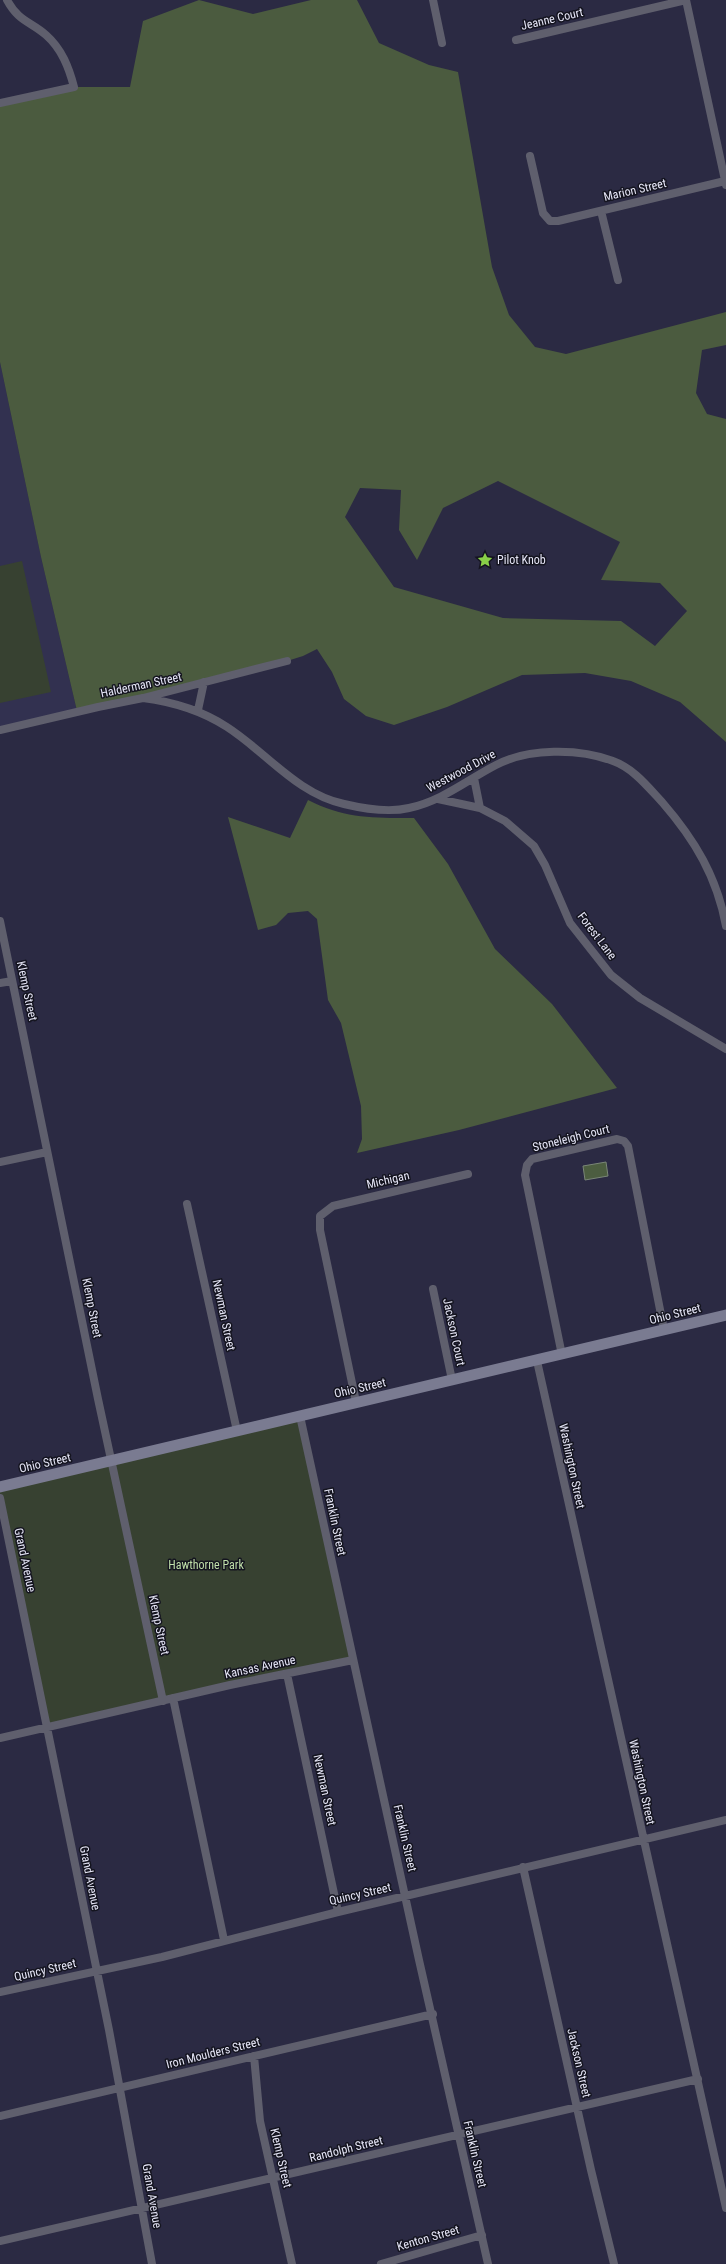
<svg xmlns="http://www.w3.org/2000/svg" width="726" height="2264" font-family="'Roboto Condensed',sans-serif">
  <style>
    .built { fill: #323150 }
    .green { fill: #374131 }
    .forest { fill: #4b5b3f; fill-rule: evenodd }
    .water { fill: #4c5d40; stroke: #7a8677 }
    .lines { fill: none; stroke-linecap: round; stroke-linejoin: round }
    .street { stroke: #5f5f6d; stroke-width: 8 }
    .secondary { stroke: #7a7b91; stroke-width: 11 }
    .labels { text-anchor: middle; dominant-baseline: central; stroke-width: 3; stroke-linejoin: round; paint-order: stroke }
    .street-label { font-size: 12px; fill: #e6e6f7; stroke: #14141f }
    .poi-label { font-size: 12px; fill: #e6e6f7; stroke: #14141f; text-anchor: start }
    .park-label { font-size: 12px; fill: #c0dfaa; stroke: #14141f }
  </style>
  <rect width="100%" height="100%" fill="#2b2a43"/>
  <path class="built" d="M0 362 41 557 77 711 0 730Z"/>
  <path class="green" d="M22 561 51 692 0 703V566Z
    M300 1416 353 1660 47 1727 0 1498V1487Z"/>
  <path class="forest" d="M199 0 253 14 311 0H357L379 43 429 65 458 72 492 267 509 315 535 347 566 354 726 312V345L702 350 696 393 707 414 726 419V742L680 702 631 681 585 673 522 675 447 707 394 725 366 716 344 699 332 672 317 649 303 656 287 661 77 711 41 557 0 362V103L74 87H130L143 21ZM498 481 620 542 601 580 660 583 687 611 655 646 621 621 503 618 394 587 345 517 360 488 401 490 399 530 417 560 443 508Z
    M308 800C345 819 374 818 414 818L448 864 495 949 552 1004 617 1088 459 1130 357 1153 362 1139 361 1106 341 1023 328 1000 317 919 308 911 288 913 276 925 258 930 228 817 290 838Z"/>
  <path class="water" d="M606 1162 608 1176 585 1180 583 1166Z"/>
  <g class="lines">
    <path class="street" d="M433 0 442 43
      M686 0 726 185
      M516 40 686 0
      M0 103 74 87C69 68 62 49 46 35 30 21 19 22 7 0
      M530 156 543 213 550 221H558L725 181
      M601 211 618 280
      M143 698C174 702 201 710 227 727 266 752 297 794 344 804 365 809 388 813 409 808 442 801 467 780 496 765 528 748 579 748 613 761 633 768 648 787 662 802 695 840 717 877 726 926
      M198 710 204 682
      M0 730 98 707 143 698 287 661
      M474 778 480 808
      M438 799 480 808 505 821 534 846 545 865 570 923 611 975 640 998 726 1049
      M0 921 98 1399 163 1701
      M0 983 12 981
      M0 1162 47 1152
      M187 1204 237 1431
      M433 1289 452 1380
      M562 1355 525 1175 527 1165 532 1159 617 1139 624 1141 628 1146 664 1330
      M537 1361 726 2208
      M356 1402 320 1230V1216L333 1206 468 1174
      M300 1416 419 1960 488 2264
      M0 1498 109 2030 152 2264
      M287 1674 338 1912
      M173 1698 224 1940
      M0 1738 230 1685 353 1660
      M523 1867 591 2170 614 2264
      M0 1992 162 1957 338 1912 726 1820
      M254 2056 260 2121 292 2264
      M0 2116 433 2014
      M0 2241 698 2079
      M381 2264 482 2235"/>
    <path class="secondary" d="M0 1487 726 1315"/>
  </g>
  <defs>
    <g id="sight-bare" transform="scale(1.2)"><path d="M0-6L1.8-2.2L6-1.7L2.9 1.2L3.7 5.4L0 3.3L-3.7 5.4L-2.9 1.2L-6-1.7L-1.8-2.2Z" fill="#89cf48" stroke="#14141f" stroke-width="2.5" paint-order="stroke"/></g>
  </defs>
  <g fill-rule="evenodd">
    <use href="#sight-bare" x="485" y="560"/>
  </g>
  <g class="labels">
    <g class="street-label">
      <text transform="translate(552 19) rotate(-13)">Jeanne Court</text>
      <text transform="translate(635 190) rotate(-13)">Marion Street</text>
      <text transform="translate(141 685) rotate(-12)">Halderman Street</text>
      <text transform="translate(461 771) rotate(-28)">Westwood Drive</text>
      <text transform="translate(597 936) rotate(53)">Forest Lane</text>
      <text transform="translate(27 991) rotate(78)">Klemp Street</text>
      <text transform="translate(571 1138) rotate(-14)">Stoneleigh Court</text>
      <text transform="translate(388 1180) rotate(-13)">Michigan</text>
      <text transform="translate(92 1308) rotate(79)">Klemp Street</text>
      <text transform="translate(675 1314) rotate(-14)">Ohio Street</text>
      <text transform="translate(224 1315) rotate(78)">Newman Street</text>
      <text transform="translate(454 1332) rotate(78)">Jackson Court</text>
      <text transform="translate(360 1388) rotate(-13)">Ohio Street</text>
      <text transform="translate(45 1463) rotate(-13)">Ohio Street</text>
      <text transform="translate(572 1466) rotate(78)">Washington Street</text>
      <text transform="translate(335 1522) rotate(78)">Franklin Street</text>
      <text transform="translate(25 1560) rotate(78)">Grand Avenue</text>
      <text transform="translate(159 1625) rotate(78)">Klemp Street</text>
      <text transform="translate(260 1667) rotate(-12)">Kansas Avenue</text>
      <text transform="translate(642 1782) rotate(78)">Washington Street</text>
      <text transform="translate(325 1790) rotate(78)">Newman Street</text>
      <text transform="translate(405 1838) rotate(77)">Franklin Street</text>
      <text transform="translate(90 1878) rotate(79)">Grand Avenue</text>
      <text transform="translate(360 1894) rotate(-13)">Quincy Street</text>
      <text transform="translate(45 1970) rotate(-13)">Quincy Street</text>
      <text transform="translate(213 2053) rotate(-14)">Iron Moulders Street</text>
      <text transform="translate(579 2063) rotate(77)">Jackson Street</text>
      <text transform="translate(346 2149) rotate(-14)">Randolph Street</text>
      <text transform="translate(475 2154) rotate(77)">Franklin Street</text>
      <text transform="translate(281 2158) rotate(77)">Klemp Street</text>
      <text transform="translate(152 2196) rotate(80)">Grand Avenue</text>
      <text transform="translate(428 2238) rotate(-16)">Kenton Street</text>
    </g>
    <g class="poi-label">
      <text x="497" y="560">Pilot Knob</text>
    </g>
    <g class="park-label">
      <text x="206" y="1565">Hawthorne Park</text>
    </g>
  </g>
</svg>
